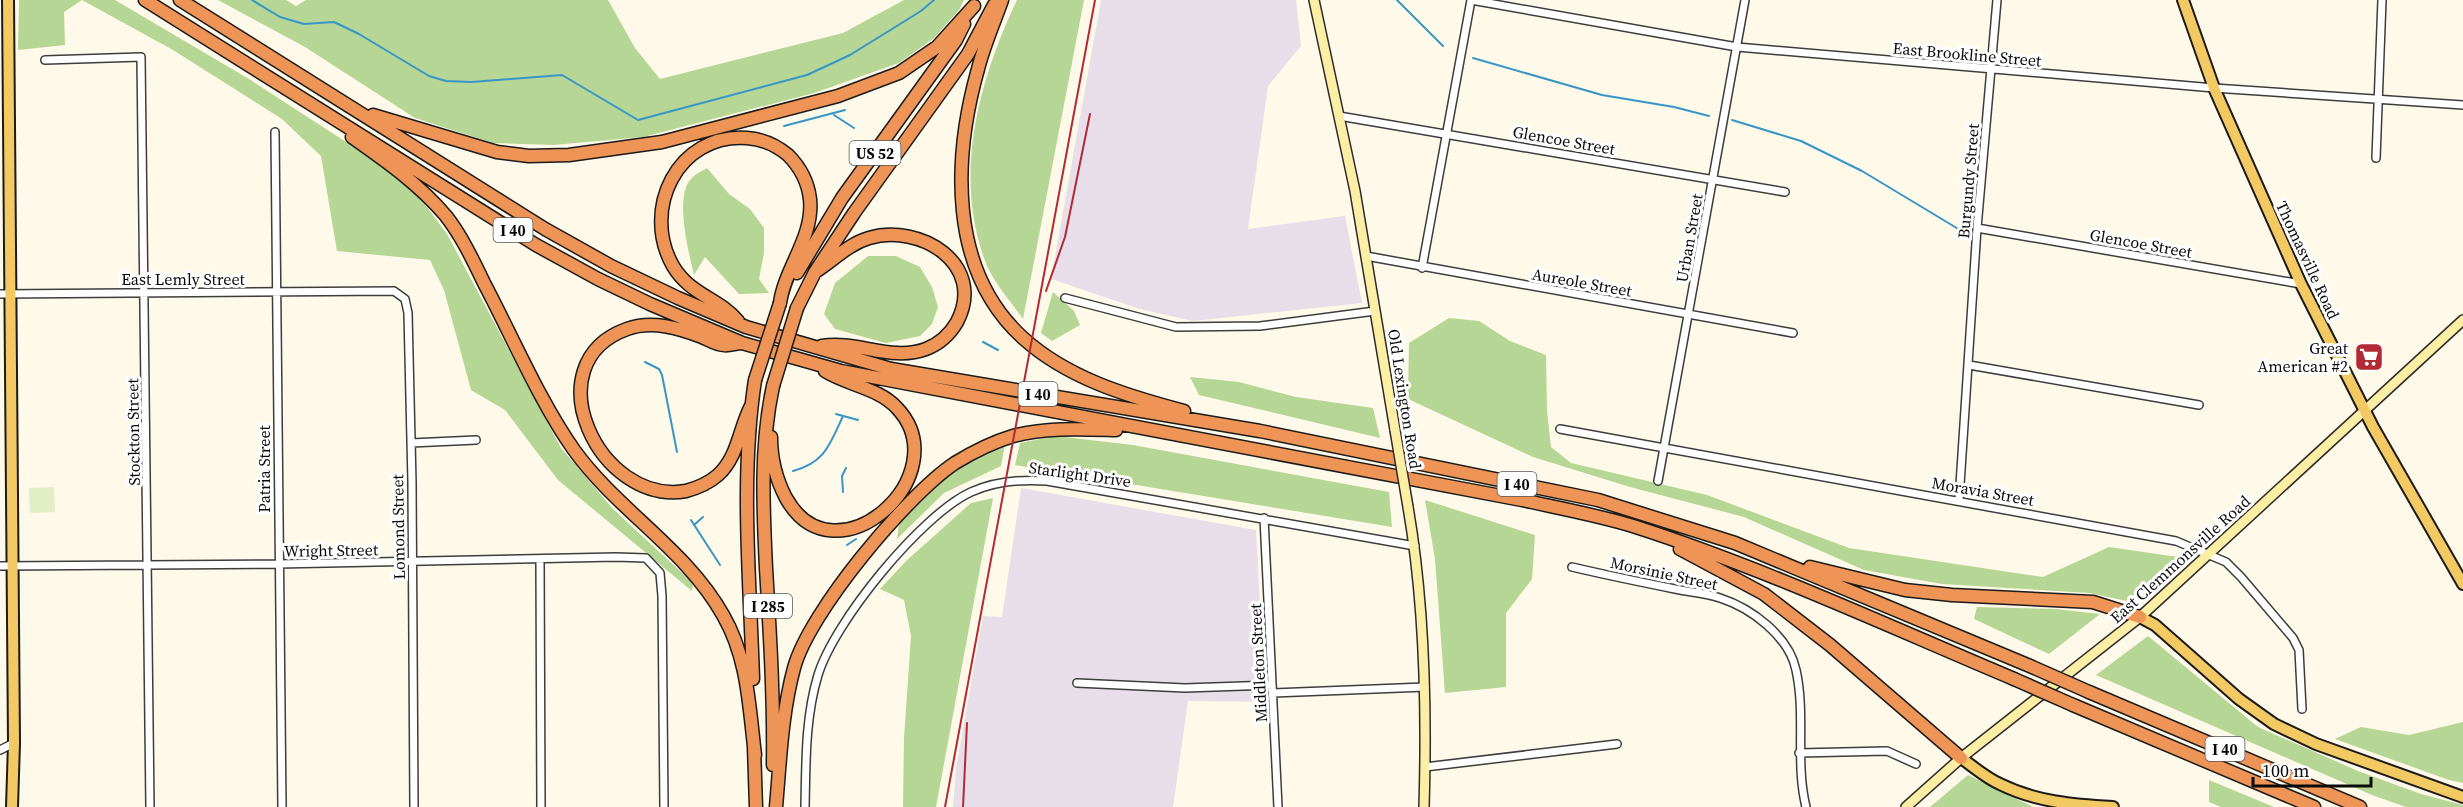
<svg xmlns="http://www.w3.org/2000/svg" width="2463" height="807" font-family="'Source Serif 4',serif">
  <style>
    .industrial { fill: #e7dee9 }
    .forest { fill: #b5d694 }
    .pitch { fill: #e1edc5 }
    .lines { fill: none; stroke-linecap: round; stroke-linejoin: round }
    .stream { stroke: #3995c6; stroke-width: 2 }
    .street-casing { stroke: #3d3d3d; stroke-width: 10 }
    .secondary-casing { stroke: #2c2c2c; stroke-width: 12 }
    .primary-casing { stroke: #1b1b1b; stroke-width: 14 }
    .highway-casing { stroke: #1b1b1b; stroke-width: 15 }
    .street { stroke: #fff; stroke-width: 7 }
    .secondary { stroke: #fceea5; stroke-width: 9 }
    .primary { stroke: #f3c963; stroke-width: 10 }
    .highway { stroke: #ee9456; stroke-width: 12 }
    .rail { stroke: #b32936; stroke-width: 2 }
    .secondary-bridge-casing { stroke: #2c2c2c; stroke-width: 12; stroke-linecap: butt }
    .highway-bridge-casing { stroke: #1b1b1b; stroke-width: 15; stroke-linecap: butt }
    .secondary-bridge { stroke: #fceea5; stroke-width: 9 }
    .highway-bridge { stroke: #ee9456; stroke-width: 12 }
    .labels { text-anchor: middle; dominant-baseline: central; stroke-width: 6; stroke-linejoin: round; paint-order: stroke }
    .shield { fill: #fff; stroke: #545454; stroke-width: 1.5 }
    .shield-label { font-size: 15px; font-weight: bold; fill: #0a0a0a }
    .street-label { font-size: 16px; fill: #0a0a0a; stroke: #fff }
    .poi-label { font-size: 16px; fill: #0a0a0a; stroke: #fff; text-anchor: end }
  </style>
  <rect width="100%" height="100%" fill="#fef9e8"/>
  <path class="industrial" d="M1101 0H1296L1301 46 1268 86 1248 229 1345 216 1362 303 1193 321 1140 309 1051 279Z
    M1021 488 1256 530 1265 702 1188 701 1173 807H953L956 768 983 616 1002 617Z"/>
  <path class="forest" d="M19 0H115L249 79 363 153 417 194 447 234 561 448 613 509 693 583 692 591 558 480 505 410 471 390 444 290 430 260 337 251 321 156 282 119 173 50 82 0 64 12 65 45 18 50Z
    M218 0H286L296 6 306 0H608L635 48 660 79 843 33 904 0H964L959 10 934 38 899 63 814 93 643 137 553 145 493 143 415 118 305 47Z
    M1017 0H1084L1023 319C1012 303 995 284 987 266 952 178 978 82 1017 0Z
    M707 168 729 194 750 209 764 228V253L759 279 769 293 739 294 705 257 694 275C689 254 674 196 691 179 695 174 702 171 707 168Z
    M868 256H896L920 267 932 287 938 307 932 324 920 336 886 343 835 329 824 314 835 283Z
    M1053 292 1074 311 1080 325 1052 341 1041 333Z
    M1449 318 1479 321 1510 341 1546 355 1547 411 1551 447 1571 463 1707 495 1849 548 2043 577 2109 547 2185 558 2131 602 2090 593 1942 584 1864 570 1744 517 1630 487 1533 457 1408 399 1409 343Z
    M1190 377 1239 382 1296 397 1373 408 1380 438 1199 395Z
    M1056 436 1133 445 1389 492 1392 527 1015 465 1020 443Z
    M1005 444 1001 466 944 493 897 539 899 524 942 481 981 454Z
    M993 498 936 807H903L904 738 911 636 904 600 880 589 906 561 971 503Z
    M1425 500 1535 535 1532 579 1506 613V687L1445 693 1435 559Z
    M1977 607 2055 609 2100 614 2049 654 1974 619Z
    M2148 636 2258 727 2358 771 2421 794 2463 805V807H2406L2372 795 2096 675Z
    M2463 722V783L2449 780 2335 739 2361 727 2409 735Z
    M1968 775 2033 807H1930Z
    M2209 780 2274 807H2221L2209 802Z"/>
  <path class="pitch" d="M54 487 55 512 30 513 29 488Z"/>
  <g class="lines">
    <path class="stream" d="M252 0 280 17 304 24 334 22 359 34 429 76 446 81 472 82 562 75 638 120 807 75 850 55 921 11 934 0
      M1397 0 1443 46
      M1473 58 1602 95 1674 107 1709 116
      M834 115 854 128
      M1732 120 1801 141 1862 171 1965 233
      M784 126 845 110
      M983 342 998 350
      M645 362 659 369 662 375 677 452
      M836 414 858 420
      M793 471C825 463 830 444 843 416
      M843 492 842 476 846 468
      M691 520 720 565
      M694 525 703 517
      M847 545 856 539"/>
    <g class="street-casing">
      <path id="street" d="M1471 0 1737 47 2214 88 2463 105
        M45 60 141 57 150 807
        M1339 116 1785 192
        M275 132 282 807
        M2376 158 2382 0
        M1977 228 2301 284
        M1366 256 1793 333
        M1422 268 1471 0
        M0 294 394 291 405 299 408 313 412 483 414 807
        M1065 298 1176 327 1260 326 1375 311
        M1969 365 2199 405
        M1560 429 2176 541 2226 562 2241 577 2293 638 2299 650 2302 709
        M411 443 476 440
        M1658 481 1745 0
        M1959 500 1977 228 1997 0
        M1264 518 1278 807
        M540 560 541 807
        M0 566 278 564 616 557 646 558 660 573 662 596 664 807
        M1572 567C1606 575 1640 582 1675 589 1689 592 1706 593 1720 598 1751 608 1789 636 1796 670 1806 715 1795 762 1806 807
        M1077 683 1185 688 1272 685
        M1273 693 1425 687
        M0 750 14 743
        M1799 753 1887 751 1916 764
        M1425 767 1617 744
        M805 807C806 763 805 718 818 675 834 622 921 515 971 492 996 481 1020 479 1047 481L1415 546"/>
    </g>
    <g class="secondary-casing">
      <path id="secondary" d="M1314 0 1355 191 1395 430
        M1408 507C1425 605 1427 707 1424 807
        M1906 807 1961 758 2140 617 2463 320"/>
    </g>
    <g class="primary-casing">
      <path id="primary" d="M8 0 14 743 12 807
        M2183 0 2214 88 2301 284 2373 427 2463 584
        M2140 617 2155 625 2239 699 2274 724 2316 744 2463 797
        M1961 758C1974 767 1986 778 2000 784 2036 802 2074 805 2113 807"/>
    </g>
    <g class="highway-casing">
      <path id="highway" d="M145 0 536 245 598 279 650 304 742 343 841 371 1522 500C1558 508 1597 515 1633 526 1764 568 1888 626 2014 679
        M180 0 545 229 611 266 678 298 746 327 891 369 1260 431 1598 500 1735 543 2030 666
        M1002 0C994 23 984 45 978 69 953 158 948 270 1023 338 1067 378 1127 396 1184 411
        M373 115 497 152 529 156 569 155 662 142 838 96 899 73 937 47 974 6
        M352 137C386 161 419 184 446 216 461 235 473 260 484 283 512 336 540 402 574 450 618 511 686 549 723 615 748 658 749 706 755 755
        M815 272C833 261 848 244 869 238 920 223 987 264 957 322 950 334 939 344 926 349 891 362 857 340 822 346
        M797 273 842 198 956 40 964 24
        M797 308 815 272 854 213 968 54 994 5
        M738 321C719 298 690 295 673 266 641 210 677 133 747 138 762 139 776 145 788 155 800 167 808 182 810 199 814 237 785 267 780 303
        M742 343C736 343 729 346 724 345 717 345 709 340 702 337 679 328 652 320 627 329 532 363 599 506 686 491 697 488 709 483 718 475 738 457 739 429 751 406
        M771 437C771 458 776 479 786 498 835 586 960 475 897 408 879 388 847 385 825 371
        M1680 549 1764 594 1830 645 1961 758
        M1810 567 1905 590 1952 595 2093 602 2140 617
        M753 679C750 580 740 478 755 380
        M2089 692 2360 807
        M2073 705 2314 807
        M754 747 756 807
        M773 765C774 699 770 634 766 568 763 506 760 447 773 386
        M776 807C780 761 782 712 794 668 809 612 907 495 955 463 973 452 993 442 1013 436 1046 427 1082 429 1116 430"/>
    </g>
    <use href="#street" class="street"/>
    <use href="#secondary" class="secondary"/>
    <use href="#primary" class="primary"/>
    <use href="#highway" class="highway"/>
    <path class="rail" d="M1046 291 1065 237 1090 114
      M945 807 1095 0
      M963 807 967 723"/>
    <g class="secondary-bridge-casing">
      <path id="secondary-bridge" d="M1395 430 1408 507"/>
    </g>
    <g class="highway-bridge-casing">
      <path id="highway-bridge" d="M755 380 780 303
        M773 386 797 308
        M2030 666 2089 692
        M2014 679 2073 705"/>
    </g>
    <use href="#secondary-bridge" class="secondary-bridge"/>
    <use href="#highway-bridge" class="highway-bridge"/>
  </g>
  <defs>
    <g id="supermarket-square" transform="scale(1.5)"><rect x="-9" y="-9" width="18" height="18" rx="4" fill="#b32936" stroke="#fff"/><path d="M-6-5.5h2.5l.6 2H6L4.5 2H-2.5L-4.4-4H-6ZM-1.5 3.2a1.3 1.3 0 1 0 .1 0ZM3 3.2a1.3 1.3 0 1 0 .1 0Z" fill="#fff"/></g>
  </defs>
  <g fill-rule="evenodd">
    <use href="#supermarket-square" x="2369" y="357"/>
  </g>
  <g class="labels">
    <g class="shield">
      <rect x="849.5" y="141" width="51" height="24" rx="4.5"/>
      <rect x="493.5" y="218" width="39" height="24" rx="4.5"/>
      <rect x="1018.5" y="382" width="39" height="24" rx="4.5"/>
      <rect x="1497.5" y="472" width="39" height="24" rx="4.5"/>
      <rect x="744" y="594" width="48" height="24" rx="4.5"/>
      <rect x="2205.5" y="737" width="39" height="24" rx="4.5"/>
    </g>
    <g class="shield-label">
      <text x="875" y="153">US 52</text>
      <text x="513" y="230">I 40</text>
      <text x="1038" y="394">I 40</text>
      <text x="1517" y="484">I 40</text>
      <text x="768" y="606">I 285</text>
      <text x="2225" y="749">I 40</text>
    </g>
    <g class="street-label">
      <text transform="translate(1967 54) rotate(5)">East Brookline Street</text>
      <text transform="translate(1564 140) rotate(10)">Glencoe Street</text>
      <text transform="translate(1968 181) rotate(-85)">Burgundy Street</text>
      <text transform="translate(1689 238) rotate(-80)">Urban Street</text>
      <text transform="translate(2141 243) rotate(10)">Glencoe Street</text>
      <text transform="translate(2308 260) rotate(65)">Thomasville Road</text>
      <text x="183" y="279">East Lemly Street</text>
      <text transform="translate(1582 282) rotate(10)">Aureole Street</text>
      <text transform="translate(1405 399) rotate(81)">Old Lexington Road</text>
      <text transform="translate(133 432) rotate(-91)">Stockton Street</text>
      <text transform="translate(264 469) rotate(-90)">Patria Street</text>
      <text transform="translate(1080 474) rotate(8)">Starlight Drive</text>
      <text transform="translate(1983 491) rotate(10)">Moravia Street</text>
      <text transform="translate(398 527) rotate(-91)">Lomond Street</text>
      <text transform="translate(331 550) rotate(-1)">Wright Street</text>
      <text transform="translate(2180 559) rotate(-42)">East Clemmonsville Road</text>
      <text transform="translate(1664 573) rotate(12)">Morsinie Street</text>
      <text transform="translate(1258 663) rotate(-93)">Middleton Street</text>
    </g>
    <g class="poi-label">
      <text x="2348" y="348">Great<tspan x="2348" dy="18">American #2</tspan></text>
    </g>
  </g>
  <path d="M2253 777v9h118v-9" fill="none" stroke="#0a0a0a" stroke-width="3"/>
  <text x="2262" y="777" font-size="18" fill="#0a0a0a" stroke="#ffffff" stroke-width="4.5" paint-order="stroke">100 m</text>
</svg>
